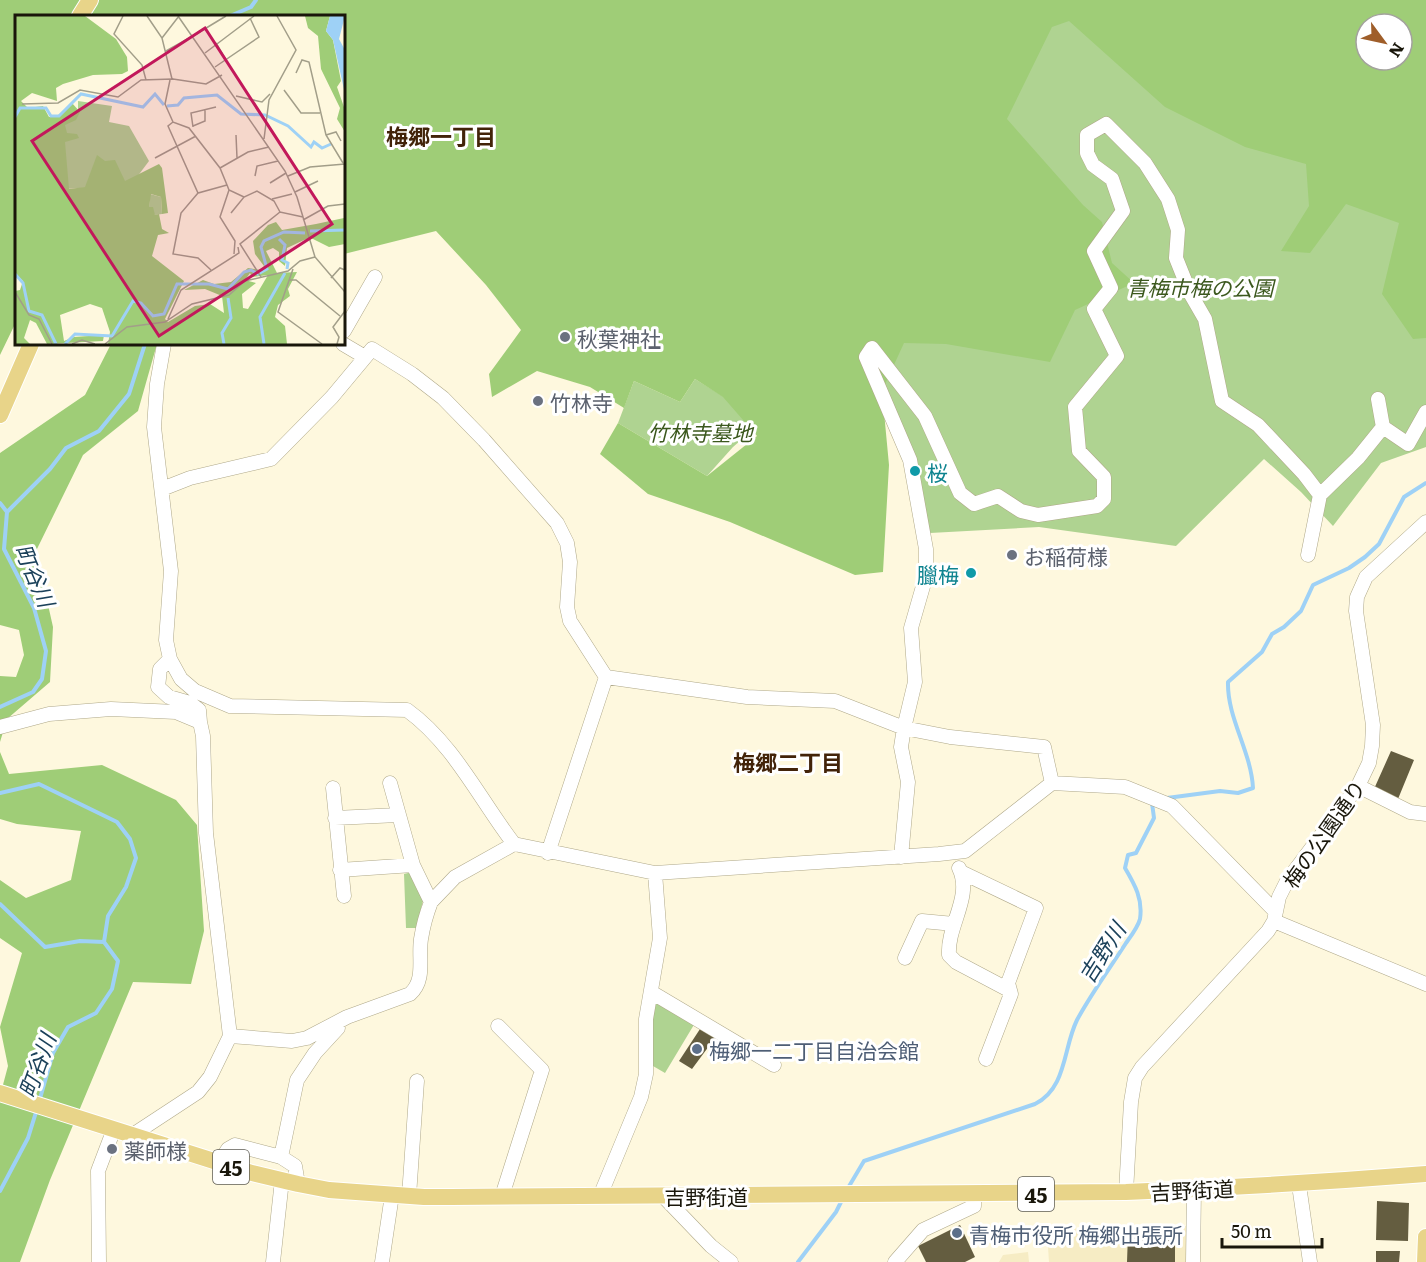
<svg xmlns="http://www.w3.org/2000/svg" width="1426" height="1262" font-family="Literata,'Noto Sans JP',serif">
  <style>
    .built { fill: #f6ecc4 }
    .green { fill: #afd391 }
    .forest { fill: #9fcd77; fill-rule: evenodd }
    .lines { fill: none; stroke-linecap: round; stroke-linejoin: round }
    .stream { stroke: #9ed1f6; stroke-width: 4 }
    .building { fill: #645d40 }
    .minor-casing { stroke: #afa889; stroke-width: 15 }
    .major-casing { stroke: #fff; stroke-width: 18 }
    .minor { stroke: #fff; stroke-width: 14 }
    .major { stroke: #e8d489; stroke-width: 16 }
    .worship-dot { fill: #6b7280; stroke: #fff; stroke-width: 2 }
    .culture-dot { fill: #0f9aa8; stroke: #fff; stroke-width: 2 }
    .service-dot { fill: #5c6f8a; stroke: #fff; stroke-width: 2 }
    .labels { text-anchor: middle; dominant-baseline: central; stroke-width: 6; stroke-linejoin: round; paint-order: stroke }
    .shield { fill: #fff; stroke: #5e5c54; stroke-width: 1.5 }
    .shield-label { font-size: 20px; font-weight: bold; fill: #19160a }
    .park-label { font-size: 21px; font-style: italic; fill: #3b581d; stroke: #fff }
    .worship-label { font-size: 21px; fill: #5b616d; stroke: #fff; text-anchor: start }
    .culture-label { font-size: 21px; fill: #0d838f; stroke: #fff; text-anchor: start }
    .street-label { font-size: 21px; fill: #19160a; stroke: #fff }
    .service-label { font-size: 21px; fill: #4e5e75; stroke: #fff; text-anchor: start }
    .neighbourhood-label { font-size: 22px; font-weight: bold; fill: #422309; stroke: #fff }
    .water-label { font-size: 22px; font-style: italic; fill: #1b415a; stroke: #fff }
    .inset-river { fill: none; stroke: #9ed1f6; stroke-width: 3 }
    .inset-road { fill: none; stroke: #a29e89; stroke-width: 1.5 }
    .view { fill: #c2185b; fill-opacity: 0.15; stroke: #c2185b; stroke-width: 3 }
    .inset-edge { fill: none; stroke: #19160a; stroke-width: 3 }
  </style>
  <rect width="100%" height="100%" fill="#fef8de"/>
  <path class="built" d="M1099 1226H1186L1187 1262H1049L1047 1232Z
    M1028 1252 1029 1262H999L1003 1255Z"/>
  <path class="green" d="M1067 4 1291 120 1418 222 1426 334V447L1381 463 1333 526 1301 492 1264 459 1176 546 1039 527 930 533 871 360 1005 149 1009 89Z
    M695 379 729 400 756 427 733 447 707 476 618 423 634 381 680 402Z
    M412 872 423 901 416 928H406L404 874Z
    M658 1001 695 1023 665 1073 653 1066 650 1026 654 1003Z"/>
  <path class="forest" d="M0 0H1426V338L1413 339 1382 294 1399 223 1346 204 1310 253 1281 251 1309 206 1306 164 1245 147 1165 107 1069 21 1052 27 1007 119 1083 205 1102 222 1112 263 1134 283 1075 310 1050 362 946 344 904 343 882 391 889 465 883 572 855 575 730 522 648 494 600 454 618 423 707 476 757 436 723 397 695 379 680 402 634 381 624 408 590 387 537 371 492 397 489 374 521 330 486 285 436 231 344 254V16H16V322L0 355ZM1366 24H1402V60H1366Z
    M111 344H157L138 411 83 455 36 551 53 627 50 682 7 719 0 742V676L16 677 24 655 19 630 0 625V453L85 395Z
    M0 752 9 774 102 765 176 800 197 825 204 931 191 984 133 982 50 1180 20 1262H0V1096L8 1066 0 1027 22 953 0 938V880L26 898 71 880 81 831 17 824 0 819Z"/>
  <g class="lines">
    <path class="stream" d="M230 16 251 7 256 0
      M0 503 7 512
      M0 707 33 692 42 679 46 651 34 608 4 549 7 512 50 469 66 448 99 431 129 394 145 344
      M0 793 39 784 117 822 130 839 136 858 126 887 108 916 104 942 118 961 112 989 96 1013 68 1027 53 1053 39 1102
      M1167 798 1220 791 1238 793 1253 788C1251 751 1227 718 1228 682L1262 652 1272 634 1284 627 1301 611 1313 585 1349 568 1365 557 1379 544 1404 497 1426 483
      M0 904 45 947 80 941 104 942
      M848 1188 864 1161 1035 1104C1067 1088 1063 1048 1077 1020 1091 994 1110 968 1126 943 1131 936 1138 927 1140 919 1143 899 1135 885 1125 868L1128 855 1136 853 1154 818 1152 803
      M0 1191 28 1138 37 1109
      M798 1262 836 1212 842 1200"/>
  </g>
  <path class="building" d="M1391 751 1414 760 1398 799 1374 789Z
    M700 1029 715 1038 692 1069 679 1061Z
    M1377 1201 1409 1203 1408 1241 1376 1240Z
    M960 1225 975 1257 965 1262H926L918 1246Z
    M1128 1234 1175 1235V1262H1127Z
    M1376 1251H1400L1399 1262H1376Z"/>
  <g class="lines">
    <g class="minor-casing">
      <path id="minor" d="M344 331 375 277
        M164 344 157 384 154 427 171 571 166 640 170 659 181 679 195 691 230 706 407 710C454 744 480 800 514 844
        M343 344 365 357
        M1383 427 1408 444 1426 412
        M162 489 190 478 271 459 332 397 372 349 412 374 443 398 484 440 557 523 567 543 570 562 567 607 570 621 606 677
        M1308 555 1320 495 1358 458 1383 427 1378 399
        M170 659 160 669 158 687 169 697 190 703 199 710 200 722
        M0 727 49 714 111 709 176 712 200 722 203 736 206 833 230 1036 210 1077 198 1092 131 1136
        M1052 783 1125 787 1172 806 1275 911
        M1358 786 1410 812 1426 814
        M333 788 344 896
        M335 818 398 815
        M901 857 908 782 901 747 904 728 915 682 911 628 926 576V549L910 460 866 357 872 348 925 416 960 493 974 504 998 496 1021 511 1038 515 1097 506 1104 499V477L1079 451 1075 407 1117 356 1094 309 1111 288 1094 251 1123 211 1112 179 1093 165 1087 153V135L1106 124 1145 163 1168 199 1178 230 1176 258 1190 293 1205 319 1222 401 1258 425 1304 474 1320 495
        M959 868C973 897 947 925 949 955L956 962 1009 990
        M340 870 413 865
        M961 872 1036 908 1008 983 1011 994 986 1059
        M431 902 455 877 514 844 655 873 939 854 965 851 1052 783 1044 747 950 737 904 728 835 701 747 697 606 677 548 853
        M1274 921 1426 984
        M905 958 922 921 954 924
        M651 992 774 1065
        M498 1026 542 1070 502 1196
        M230 1036 292 1041 307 1038 347 1017 410 994C426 980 418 958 421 939 423 926 426 915 431 902L413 865 390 783
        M281 1157 297 1080 315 1053 338 1028
        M219 1163 228 1149 235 1145 281 1157 295 1166 298 1184
        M1299 1185 1310 1262
        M1126 1192 1131 1102 1135 1078 1142 1067 1268 931 1274 921 1279 897 1287 881 1358 786 1369 763 1372 746 1373 725 1356 611 1357 597 1366 577 1426 522
        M409 1196 417 1081
        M600 1196 641 1097 646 1074V1019L660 938 655 873
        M663 1196 711 1246 731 1262
        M99 1262 98 1171 114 1129
        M273 1262 282 1180
        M382 1262 392 1195
        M895 1262 923 1230 974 1206V1195
        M1193 1262 1194 1189"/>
    </g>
    <g class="major-casing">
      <path id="major" d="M80 16 90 0
        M0 415 31 344
        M0 1093 252 1173 298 1184 329 1190 424 1197H451L1126 1192C1226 1188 1326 1182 1426 1174
        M1425 1262 1426 1237"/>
    </g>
    <use href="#minor" class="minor"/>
    <use href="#major" class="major"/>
  </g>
  <g class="worship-dot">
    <circle cx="565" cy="337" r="6"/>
    <circle cx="538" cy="401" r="6"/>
    <circle cx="1012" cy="555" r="6"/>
    <circle cx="112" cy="1149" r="6"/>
  </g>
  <g class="culture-dot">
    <circle cx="915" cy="471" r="6"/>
    <circle cx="971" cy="573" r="6"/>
  </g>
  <g class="service-dot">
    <circle cx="697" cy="1049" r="6"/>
    <circle cx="957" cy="1233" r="6"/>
  </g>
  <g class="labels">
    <g class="shield">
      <rect x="213" y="1150" width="36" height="34" rx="4.5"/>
      <rect x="1018" y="1177" width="36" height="34" rx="4.5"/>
    </g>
    <g class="shield-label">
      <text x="231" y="1167">45</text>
      <text x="1036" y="1194">45</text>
    </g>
    <g class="park-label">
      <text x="1200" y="286">青梅市梅の公園</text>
      <text x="700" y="431">竹林寺墓地</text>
    </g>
    <g class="worship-label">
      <text x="577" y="337">秋葉神社</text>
      <text x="550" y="401">竹林寺</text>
      <text x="1024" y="555">お稲荷様</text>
      <text x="124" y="1149">薬師様</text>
    </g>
    <g class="culture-label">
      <text x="927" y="471">桜</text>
      <text x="959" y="573" text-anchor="end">臘梅</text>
    </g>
    <g class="street-label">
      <text transform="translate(1323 833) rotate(-55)">梅の公園通り</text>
      <text transform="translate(1192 1189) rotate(-3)">吉野街道</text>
      <text x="706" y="1195">吉野街道</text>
    </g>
    <g class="service-label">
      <text x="709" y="1049">梅郷一二丁目自治会館</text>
      <text x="969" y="1233">青梅市役所 梅郷出張所</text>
    </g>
    <g class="neighbourhood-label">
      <text x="441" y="135">梅郷一丁目</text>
      <text x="788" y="761">梅郷二丁目</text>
    </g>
    <g class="water-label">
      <text transform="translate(36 575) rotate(67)">町谷川</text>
      <text transform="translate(1101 952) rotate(-58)">吉野川</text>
      <text transform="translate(36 1065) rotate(-70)">町谷川</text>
    </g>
  </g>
  <g transform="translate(15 15)">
    <rect width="330" height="330" fill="#fef8de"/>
    <path d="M63 86 97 91 94 107 114 111 134 146 116 170 49 174 48 107 63 98ZM135 179 146 182 147 199 140 200 134 192Z" fill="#afd391"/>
    <path d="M0 1H70L101 24 112 42 113 56 107 59 78 60 48 69 41 73 42 86 17 78 6 86 13 93 28 91 34 102H41L57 88 65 97 61 105 50 110 52 118 62 119 64 123 50 127 54 174 70 172 82 140 90 146 100 145 110 166 144 149 147 153 153 198 147 199 146 182 136 179 134 192H138L140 200 144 199 147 214 154 218 143 220 137 241 169 266 150 304 153 307 180 291 195 289 209 298 207 281 190 274 169 275 188 265 199 269 216 267 233 253 246 255 249 251 240 239 238 226 253 210 261 207 267 215 301 209 329 203 330 195V229L314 232 296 223 289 225 272 233 270 251 264 246V237L258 233 251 236 262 258 282 257 273 274 275 281 263 290 260 302 270 311 272 329H93L95 317 87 293 75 289 45 300 49 326 59 322 89 320 88 326 32 329 21 308 15 305 9 323 15 329H0V276L5 275 8 266 0 258ZM235 258 237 262 253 260 233 294 228 293 227 279 241 268 230 265ZM290 1H315L311 16 318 25 326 66 322 72 330 95V117L322 104 325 93 306 54 303 21 293 13Z" fill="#9fcd77" fill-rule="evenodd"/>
    <path d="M315 1H330L324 24 330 35V79L318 25 311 16Z" fill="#9ed1f6"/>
    <path class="inset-river" d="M152 91 163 90 169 83 202 80 226 99 250 100 273 111 296 132 299 127 307 133 316 129M0 102 5 93H31L36 101H44L66 79 128 92 140 79 149 90M295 216 330 215M264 224 270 230 267 245 273 248 272 254M0 259 8 268 14 296 27 300 41 329M50 329 60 319 97 321 118 286 126 288 138 301 149 299 162 269H194L213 274 229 257 236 255 243 259 252 254 246 232 249 226 269 217 290 218M209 329 207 318 216 303 213 283M249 329 245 302 270 258"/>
    <path class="inset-road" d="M108 1 99 19 127 50 131 65M132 1 147 23 157 64M163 1 270 156 282 182 300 242 330 277M178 21 211 1M147 23 164 1M201 28 211 45M151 36 176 22M190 38 239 1M200 52 244 22 235 3M281 58 287 45 294 47 311 120 328 148M155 65 150 89 158 107M269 75 286 98H305M221 81 247 87 255 79M7 89 43 88 65 75 103 82 126 65 158 64 191 69 207 60M178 111 190 106V95M178 112 176 98 201 92M221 120 222 143M311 120 321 117 326 126M249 124 254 85 281 35 262 1M140 143 181 121M205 153 233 137 254 132M240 161 242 151 263 146M273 161 295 152 330 149M255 168 271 158M212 170 183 178 153 111 158 107 174 113 205 153 212 170 214 175 229 182M214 175 205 202 220 226 219 239M280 177 303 166M183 178 166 198 158 239 183 243 196 255M257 184 277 179M216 198 229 182 242 176 259 186 265 197M288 205 313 191 330 189M278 254 263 297 307 329M246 262 225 229 265 197 288 202M316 263 325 253 330 255M274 265H281L325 301M0 277 14 300 24 304 37 329M153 304 166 275 224 238 223 232M57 329 67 325 80 329M90 329 112 312 150 307 177 289 214 280 230 266 273 256 285 246 300 242M322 329 324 322 318 312 330 296"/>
    <path class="view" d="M190 13 317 209 144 321 17 126Z"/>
    <rect width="330" height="330" class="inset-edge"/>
  </g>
  <g transform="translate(1384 42) rotate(123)"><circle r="28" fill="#ffffff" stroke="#a3a29d" stroke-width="1.5"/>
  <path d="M0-4.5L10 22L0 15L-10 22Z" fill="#9f5e2a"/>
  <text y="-9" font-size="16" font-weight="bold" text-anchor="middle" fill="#19160a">N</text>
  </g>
  <path d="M1222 1238v9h100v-9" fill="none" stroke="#19160a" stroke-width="3"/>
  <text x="1231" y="1238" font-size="18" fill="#19160a" stroke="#ffffff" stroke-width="4.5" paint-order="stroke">50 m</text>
</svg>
